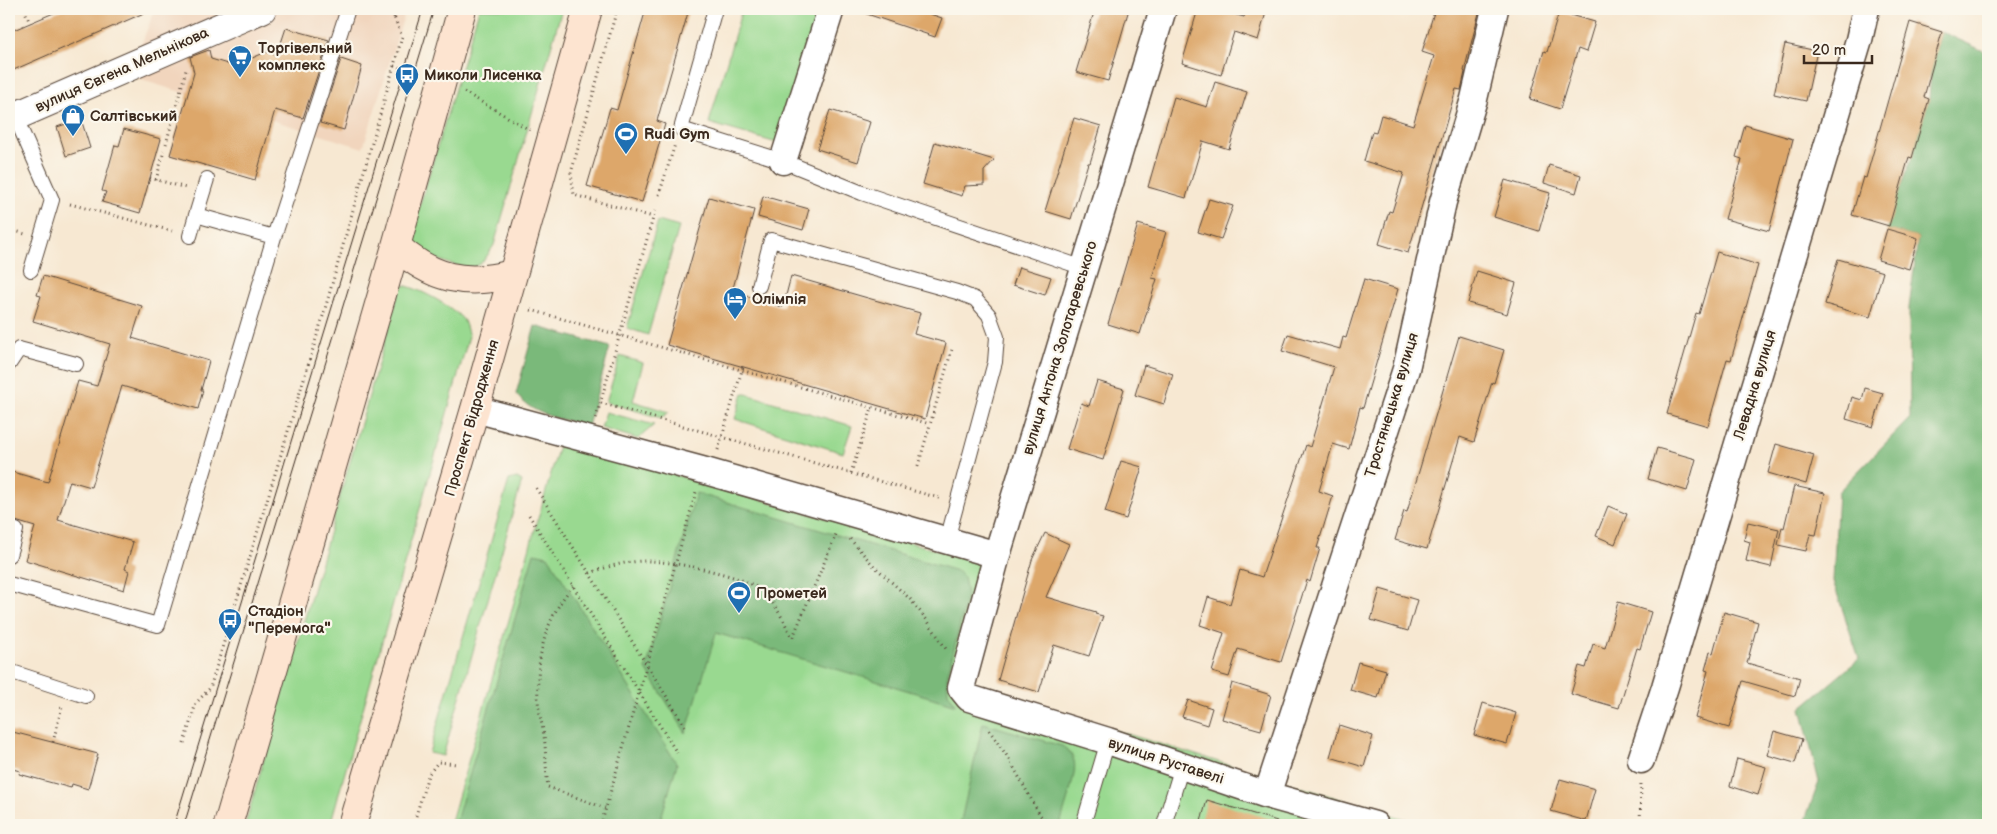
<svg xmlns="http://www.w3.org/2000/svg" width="1997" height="834" font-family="'Balsamiq Sans',sans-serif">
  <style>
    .built { fill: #f1d5bd }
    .green { fill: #99d990; stroke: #6a8257 }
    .forest { fill: #7ab97a; stroke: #5a724c }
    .building { fill: #dda76a }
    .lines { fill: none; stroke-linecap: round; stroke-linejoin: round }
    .service-casing { stroke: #574639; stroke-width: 16 }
    .minor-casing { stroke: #574639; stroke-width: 29 }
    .tertiary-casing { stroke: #574639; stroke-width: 30 }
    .secondary-casing { stroke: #574639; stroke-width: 30 }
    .path { stroke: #574639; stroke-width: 3; stroke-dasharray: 1 4; stroke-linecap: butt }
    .service { stroke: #fff; stroke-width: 14 }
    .minor { stroke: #fff; stroke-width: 26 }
    .tertiary { stroke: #fff; stroke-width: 28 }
    .secondary { stroke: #fde4d0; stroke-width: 28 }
    .tram { stroke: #3b2a1e; stroke-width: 1 }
    .labels { text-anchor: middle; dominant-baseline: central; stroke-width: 4.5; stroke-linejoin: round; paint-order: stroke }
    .poi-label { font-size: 15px; font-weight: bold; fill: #3b2a1e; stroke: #fbf7ec; text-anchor: start }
    .street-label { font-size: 15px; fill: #3b2a1e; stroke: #fbf7ec }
  </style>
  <rect width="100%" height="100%" fill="#fbf7ec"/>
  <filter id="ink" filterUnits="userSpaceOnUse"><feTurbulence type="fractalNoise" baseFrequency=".02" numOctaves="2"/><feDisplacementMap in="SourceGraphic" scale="10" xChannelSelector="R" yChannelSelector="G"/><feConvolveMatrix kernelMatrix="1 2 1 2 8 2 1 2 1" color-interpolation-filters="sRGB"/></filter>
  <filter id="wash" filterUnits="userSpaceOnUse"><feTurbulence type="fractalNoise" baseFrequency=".0096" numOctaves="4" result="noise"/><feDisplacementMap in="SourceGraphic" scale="20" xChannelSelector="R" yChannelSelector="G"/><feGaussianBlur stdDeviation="1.12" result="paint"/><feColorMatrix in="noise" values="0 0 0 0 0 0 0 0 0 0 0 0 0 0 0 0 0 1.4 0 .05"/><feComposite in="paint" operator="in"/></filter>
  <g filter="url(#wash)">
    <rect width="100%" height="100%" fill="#f7e8d2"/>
    <path class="built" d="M155 9H406L363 148 129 76Z"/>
    <path class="green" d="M479 9H562L494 245C490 251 486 259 480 264 467 274 433 257 420 252L411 234Z
      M742 9H823L780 144 709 123Z
      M658 221 679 227 648 335 627 328Z
      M401 285C415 286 456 308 464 321 466 325 467 331 469 336L330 825H245Z
      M620 356 643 363 633 401 669 412 661 418 606 402Z
      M743 393 852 426 843 453 735 419Z
      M606 412 654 425 638 439 601 428Z
      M560 442 982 563 955 666 980 689 1425 825H450Z
      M517 478 522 481 443 756 429 753 509 480Z"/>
    <path class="forest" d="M1942 32 1988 53V825H1803L1819 782 1801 708 1859 659 1833 581 1838 492 1910 418 1909 308 1918 238 1887 229 1900 188 1912 157 1929 99 1931 72Z
      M535 326 610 347 588 426C562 419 533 416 516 394Z
      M696 493 957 571 964 577 967 595 947 678 948 692 956 705 716 633 686 733 646 669Z
      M534 553 548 556 677 764 659 825H455Z
      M983 723 1062 746C1068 750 1072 754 1074 761 1078 772 1063 812 1060 825H960Z"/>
    <g id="blocks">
      <path class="building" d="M63 9H153L9 72V32Z
        M646 9H689L657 121 665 124 642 202 587 186 610 108 617 110Z
        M861 9H915L942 18 935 37 861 12Z
        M1095 9H1129L1108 81 1076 72Z
        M1198 9H1215L1244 17 1247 9H1267L1258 40 1234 32 1221 75 1182 63Z
        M1435 9H1480L1464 71 1465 72 1461 90 1456 89 1408 253 1379 244 1389 211 1392 212 1404 173 1364 161 1372 132 1376 133 1381 115 1413 125 1434 56 1422 52Z
        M1559 12 1595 22 1586 52 1578 49 1560 109 1530 99 1544 51 1547 52Z
        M1910 22 1942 32 1924 97 1929 99 1912 158 1909 157 1889 226 1852 215 1863 177 1866 178Z
        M286 28 329 40 303 118 275 110 255 180 170 155 194 73 190 57 209 50 211 59 234 66 266 52 277 55Z
        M1785 44 1817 51 1806 101 1774 94Z
        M341 59 362 66 344 130 320 123Z
        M1215 82 1247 92 1229 149 1203 141 1186 198 1148 187 1174 97 1207 107Z
        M830 110 870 122 858 162 817 149Z
        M1074 118 1101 126 1090 163H1088L1071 219 1045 211Z
        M81 119 90 148 66 156 57 127Z
        M1745 125 1793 139 1769 231 1725 219 1742 159 1736 157Z
        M124 129 161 139 140 213 102 202 106 192 102 191 115 145 119 146Z
        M935 142 994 160 984 171V185L965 186 962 196 923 184Z
        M1549 165 1581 175 1576 193 1544 183Z
        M1505 180 1550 193 1539 231 1494 217Z
        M763 196 809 209 803 230 758 217Z
        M709 197 754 210 732 292 783 307 791 276 920 313 914 334 946 343 925 419 667 345Z
        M1209 199 1233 206 1221 239 1198 232Z
        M1138 224 1166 232 1152 278 1157 279 1140 334 1108 324Z
        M1887 229 1918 238 1909 269 1878 260Z
        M1717 252 1758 265 1731 360 1727 359 1708 426 1667 414 1696 313 1699 314Z
        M1838 259 1883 272 1870 317 1825 304Z
        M1019 267 1051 277 1045 295 1013 285Z
        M1477 271 1516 283 1507 314 1468 303Z
        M43 276 142 306 132 338 209 361 201 390H203L198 409 122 386 91 487 70 481 58 520 133 542 125 569 129 571 124 590 25 560 35 527 9 519V471L48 482 78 381 97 386 110 344 33 321 41 296 37 295Z
        M1364 279 1398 289 1363 408 1360 407 1349 449 1333 444 1319 491 1333 496 1317 548H1320L1310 582 1307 580 1281 662 1238 649 1229 677 1212 672 1224 633 1200 625 1208 597 1230 604 1240 570 1262 577 1306 445 1310 447 1334 367 1282 351 1288 334 1340 349 1343 337 1346 338Z
        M1459 336 1504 350 1494 383 1492 382 1474 442 1460 437 1427 549 1395 540 1404 511 1407 512Z
        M1144 365 1173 374 1164 404 1135 395Z
        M1097 381 1124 389 1103 460 1067 449 1081 403 1089 406Z
        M1865 388 1883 393 1873 427 1846 419 1852 397 1862 400Z
        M1776 444 1814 455 1806 484 1768 473Z
        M1657 448 1696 459 1687 491 1648 479Z
        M1121 461 1142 467 1126 519 1105 512Z
        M1794 486 1825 493 1816 535 1810 534 1806 551 1778 545 1782 527 1784 528Z
        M1608 506 1627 514 1615 544 1596 536Z
        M1748 522 1779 529 1771 567 1746 561 1750 542 1744 540Z
        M1045 533 1069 544 1046 597 1096 612 1095 614 1103 616 1089 656 1054 645 1039 692 998 680 1032 560Z
        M1380 589 1417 600 1408 631 1371 620Z
        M1618 602 1651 612 1640 649 1637 648 1619 708 1571 694 1579 666 1586 668 1593 644 1605 648Z
        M1724 612 1758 622 1747 663 1800 678 1795 696 1743 681 1729 728 1695 718 1708 671 1705 670 1710 652 1713 653Z
        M1358 662 1386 670 1378 698 1350 690Z
        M1232 683 1271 695 1261 730 1222 719Z
        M1188 700 1212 708 1207 725 1182 717Z
        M1483 703 1516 713 1507 744 1474 735Z
        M1339 725 1373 736 1364 767 1330 757Z
        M9 731 98 754 88 789 72 784 71 788 19 774 20 771 9 768Z
        M1774 731 1802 739 1795 763 1767 755Z
        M1737 759 1766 767 1758 795 1730 786Z
        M1560 779 1595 789 1586 821 1551 811Z
        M1207 800 1277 821 1276 825H1200Z"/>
    </g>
  </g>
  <g filter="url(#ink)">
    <use href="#blocks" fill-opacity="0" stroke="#574639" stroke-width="1"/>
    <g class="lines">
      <g class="service-casing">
        <path id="service" d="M715 9 681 129 783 161 862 193 1084 268
          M15 116 52 200 31 270
          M196 215 207 179
          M190 236 196 215 274 237
          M759 286 771 240 957 292 975 299 989 315 997 337 995 362 947 540
          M9 364 19 349 76 364
          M9 555 16 530
          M9 584 158 625 274 237 348 9
          M9 671 86 696
          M1083 825 1108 741
          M1164 825 1182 766"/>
      </g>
      <g class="minor-casing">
        <path id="minor" d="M1163 9 997 555 961 688 969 698 1108 741 1267 795 1375 825
          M783 161 831 9
          M475 409 702 470 997 555
          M1641 760 1665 687 1859 40 1866 9
          M1267 795 1406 369 1443 202 1474 99 1495 9"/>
      </g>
      <g class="tertiary-casing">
        <path id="tertiary" d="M9 119 262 9"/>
      </g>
      <g class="secondary-casing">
        <path id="secondary" d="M396 246C432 279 465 286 512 274
          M228 825 396 246 462 9
          M352 825 475 409 588 9"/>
      </g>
      <path class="path" d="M24 9 30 23
        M617 9 571 173 574 195 653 217
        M394 18 397 9
        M394 66 419 73
        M464 92 530 130
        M166 144 186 70
        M150 178 186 188
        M156 180 164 151
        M659 195 675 144
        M70 204 172 231
        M9 229 25 234
        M531 310 930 424
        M601 403 939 498
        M596 418 655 211
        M718 450 743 367
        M918 466 952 349
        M851 473 872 408
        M536 488 685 726
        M529 515 677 753
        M850 539 873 565 910 599 927 620 946 649
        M590 573C606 567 624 562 642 561 668 560 741 574 761 590 775 602 784 621 792 638
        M573 586C545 618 536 658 538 700 539 715 544 730 545 745 546 759 546 773 548 787L605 808
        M793 637 837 532
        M989 730 1009 759 1040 815 1049 825
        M53 742 62 706
        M184 743 196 703 210 688 323 316 402 37 391 9
        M416 816 428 775 438 762 457 764
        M601 825 696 492
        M1640 825 1641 783"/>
      <use href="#service" class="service"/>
      <use href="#minor" class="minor"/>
      <use href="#tertiary" class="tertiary"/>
      <use href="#secondary" class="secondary"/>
      <path class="tram" d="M174 825 423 9
        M184 825 434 9"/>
    </g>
  </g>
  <defs>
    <g id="supermarket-pin" transform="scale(1.25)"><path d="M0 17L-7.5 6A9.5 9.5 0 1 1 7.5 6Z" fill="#1f6fb2" stroke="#fbf7ec"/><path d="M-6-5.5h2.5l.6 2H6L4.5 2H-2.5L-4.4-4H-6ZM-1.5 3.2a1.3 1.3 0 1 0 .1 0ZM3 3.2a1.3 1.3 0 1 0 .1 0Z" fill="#fff"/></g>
    <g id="bus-pin" transform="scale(1.25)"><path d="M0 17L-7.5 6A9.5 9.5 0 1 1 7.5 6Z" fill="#1f6fb2" stroke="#fbf7ec"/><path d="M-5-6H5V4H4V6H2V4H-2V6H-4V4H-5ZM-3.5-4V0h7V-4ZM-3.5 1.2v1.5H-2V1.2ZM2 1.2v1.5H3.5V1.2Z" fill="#fff"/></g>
    <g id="shop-pin" transform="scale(1.25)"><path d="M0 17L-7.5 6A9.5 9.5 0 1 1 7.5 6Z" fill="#1f6fb2" stroke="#fbf7ec"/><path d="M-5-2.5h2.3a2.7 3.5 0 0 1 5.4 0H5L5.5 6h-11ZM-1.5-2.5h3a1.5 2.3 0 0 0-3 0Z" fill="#fff"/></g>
    <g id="stadium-pin" transform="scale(1.25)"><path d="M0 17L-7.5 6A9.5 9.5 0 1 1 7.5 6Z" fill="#1f6fb2" stroke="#fbf7ec"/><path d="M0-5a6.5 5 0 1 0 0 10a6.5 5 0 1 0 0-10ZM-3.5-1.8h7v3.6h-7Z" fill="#fff"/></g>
    <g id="hotel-pin" transform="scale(1.25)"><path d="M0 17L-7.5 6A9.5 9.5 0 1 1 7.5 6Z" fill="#1f6fb2" stroke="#fbf7ec"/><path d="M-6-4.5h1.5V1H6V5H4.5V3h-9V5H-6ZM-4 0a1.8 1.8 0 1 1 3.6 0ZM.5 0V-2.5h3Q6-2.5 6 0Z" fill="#fff"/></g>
  </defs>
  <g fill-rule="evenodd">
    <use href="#supermarket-pin" x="240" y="57"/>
    <use href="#bus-pin" x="407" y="75"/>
    <use href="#shop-pin" x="73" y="116"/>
    <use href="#stadium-pin" x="626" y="134"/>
    <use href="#hotel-pin" x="735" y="299"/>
    <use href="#stadium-pin" x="739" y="593"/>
    <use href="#bus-pin" x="230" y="620"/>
  </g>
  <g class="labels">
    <g class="poi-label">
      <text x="258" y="48">Торгівельний<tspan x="258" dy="17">комплекс</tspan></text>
      <text x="424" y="75">Миколи Лисенка</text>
      <text x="90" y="116">Салтівський</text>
      <text x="644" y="134">Rudi Gym</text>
      <text x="752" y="299">Олімпія</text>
      <text x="756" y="593">Прометей</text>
      <text x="248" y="611">Стадіон<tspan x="248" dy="17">"Перемога"</tspan></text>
    </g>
    <g class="street-label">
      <text transform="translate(122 70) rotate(-24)">вулиця Євгена Мельнікова</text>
      <text transform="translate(1060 348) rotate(-73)">вулиця Антона Золотаревського</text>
      <text transform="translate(1755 385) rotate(-73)">Левадна вулиця</text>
      <text transform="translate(1392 405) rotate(-73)">Тростянецька вулиця</text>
      <text transform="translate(472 418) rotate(-74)">Проспект Відродження</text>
      <text transform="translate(1166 761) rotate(18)">вулиця Руставелі</text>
    </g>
  </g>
  <rect width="1997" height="834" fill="none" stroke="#fbf7ec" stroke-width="30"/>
  <path d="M1804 55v8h68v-8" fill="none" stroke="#3b2a1e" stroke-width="2.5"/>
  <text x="1812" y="55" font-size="15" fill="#3b2a1e" stroke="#fbf7ec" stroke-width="4" paint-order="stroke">20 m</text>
</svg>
